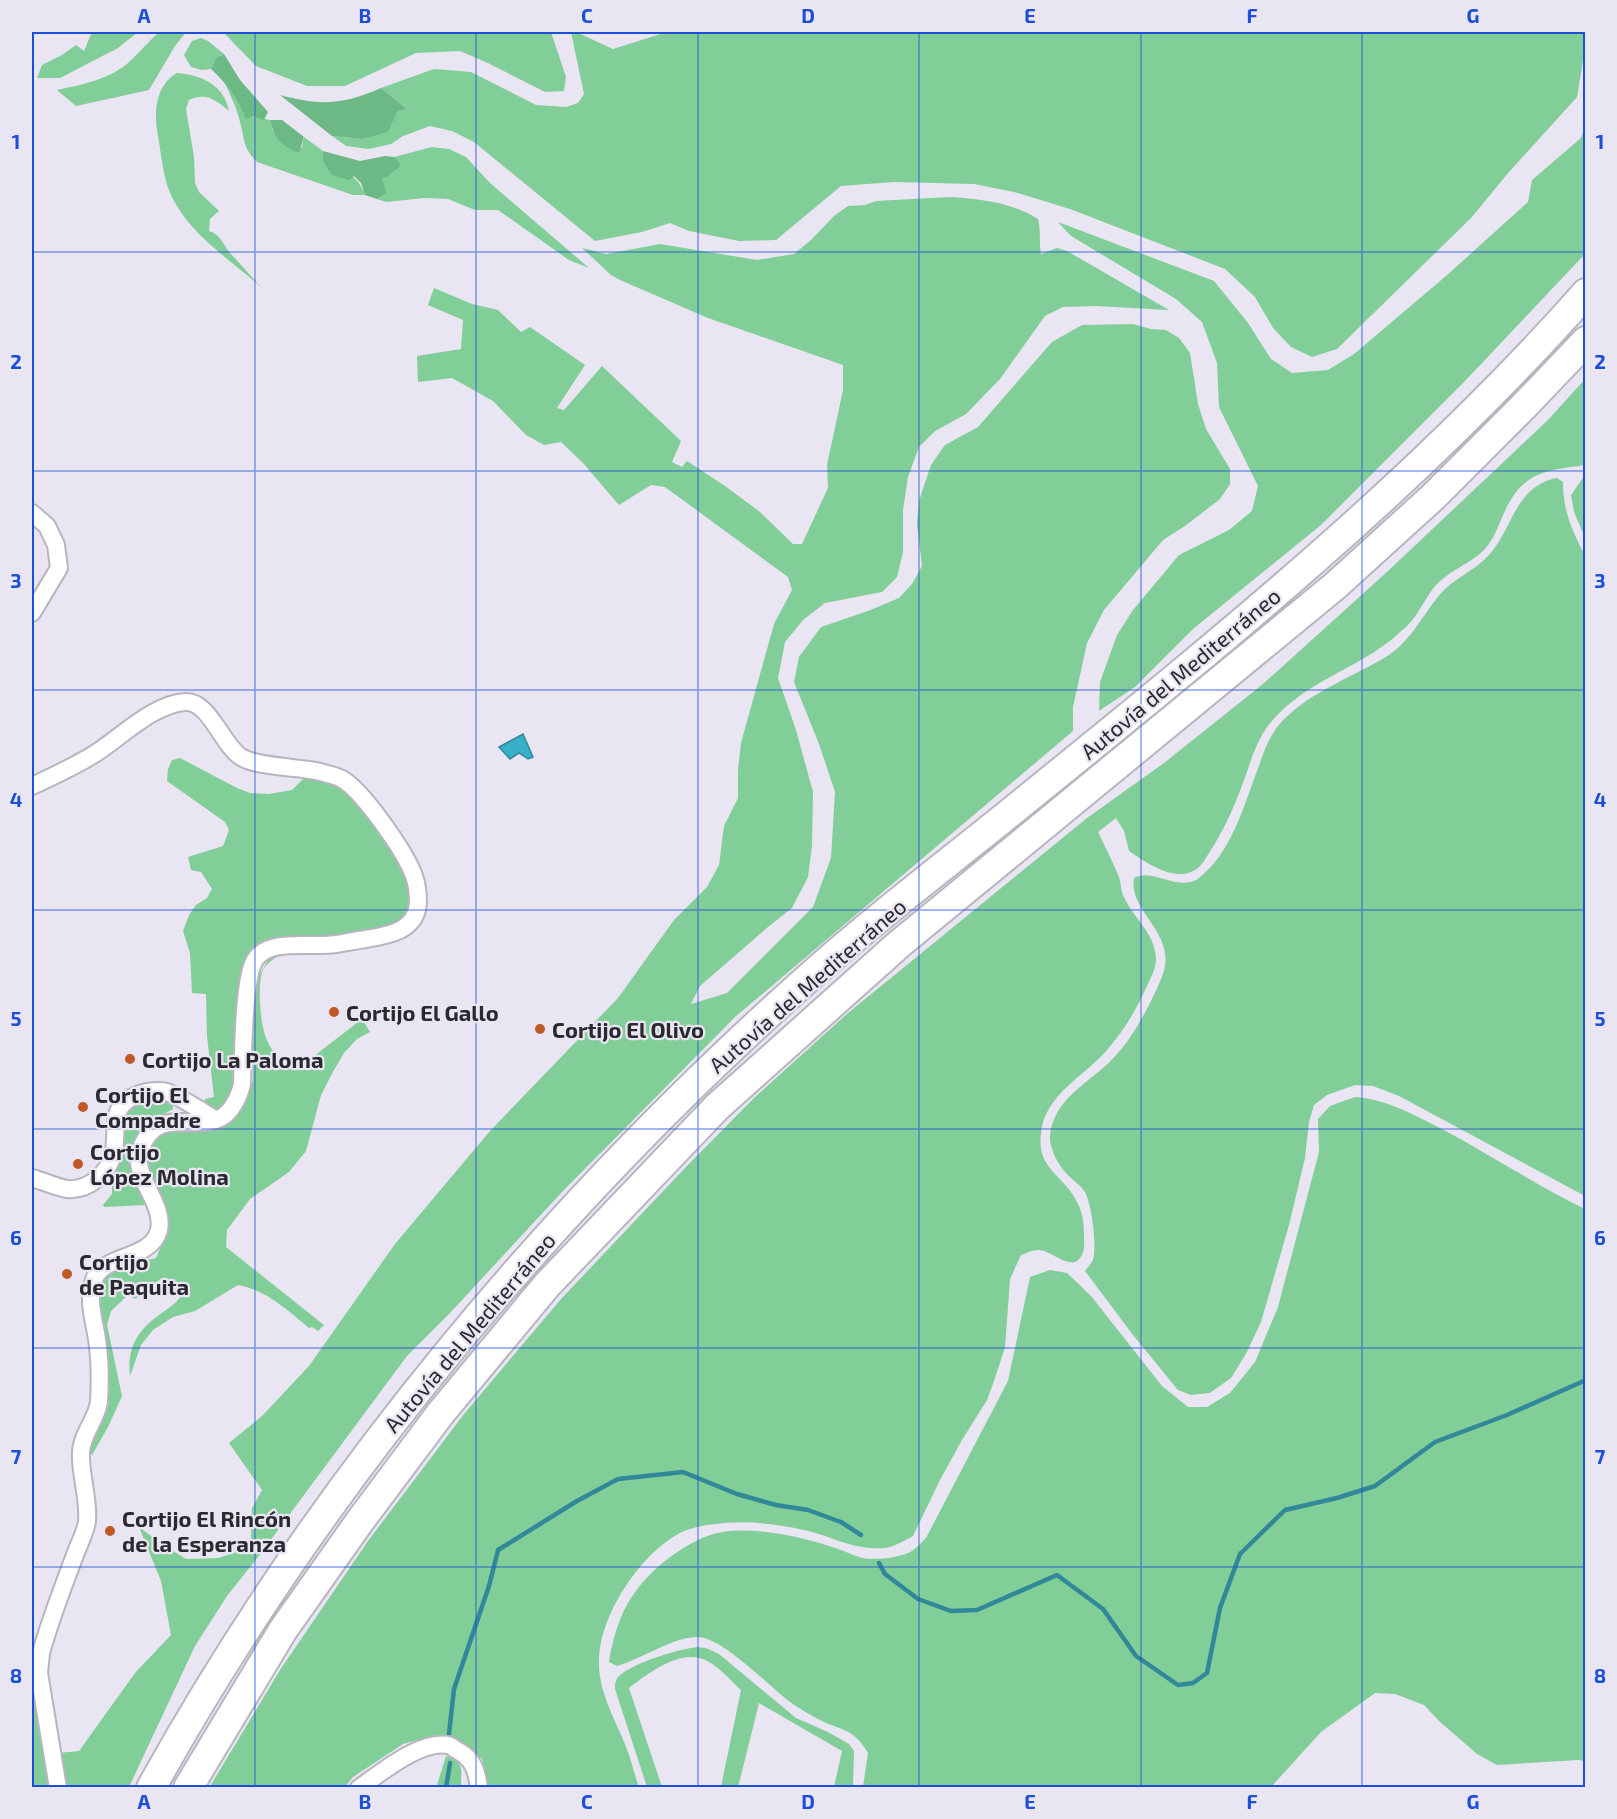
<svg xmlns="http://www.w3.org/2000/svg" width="1617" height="1819" font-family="'Exo 2',sans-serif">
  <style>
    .green { fill: #81ce98 }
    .forest { fill: #6db985 }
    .water { fill: #36b0c7; stroke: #328899; stroke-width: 1.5 }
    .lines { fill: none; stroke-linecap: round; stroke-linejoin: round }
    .stream { stroke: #328899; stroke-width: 4.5 }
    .street-casing { stroke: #b8b5c1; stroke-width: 20 }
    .highway-casing { stroke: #b8b5c1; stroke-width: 32 }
    .street { stroke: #fff; stroke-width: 16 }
    .highway { stroke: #fff; stroke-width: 28 }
    .grid { fill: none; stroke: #1d4ed8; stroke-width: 1.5; stroke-opacity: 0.55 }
    .poi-dot { fill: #bf5a26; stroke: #e9e5f2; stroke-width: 2 }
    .labels { text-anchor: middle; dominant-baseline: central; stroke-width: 4.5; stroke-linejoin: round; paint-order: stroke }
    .street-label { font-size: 22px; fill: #2a292e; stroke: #e9e5f2 }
    .poi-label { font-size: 22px; font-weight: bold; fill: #2a292e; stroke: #e9e5f2; text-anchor: start }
    .neatline { fill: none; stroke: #1d4ed8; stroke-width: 2 }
    .grid-label { font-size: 20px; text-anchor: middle; font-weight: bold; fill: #1d4ed8 }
  </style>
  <rect width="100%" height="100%" fill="#e9e5f2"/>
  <path class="green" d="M92 32H138L118 48 60 78H37L42 65 62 55 76 45 84 51Z
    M159 32H186L175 46 149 90 76 106 57 90C81 85 110 79 128 63 139 53 148 42 159 32Z
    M223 32H551L566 77 564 91 545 92 488 63 460 51 416 53 345 86H307L256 66Z
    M571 32H576L613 49 667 32H1585V49L1577 97 1509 172 1471 218 1337 349 1312 357 1291 347 1273 328 1255 297 1225 269 1070 209 1014 192 974 184 894 182 841 186 776 240 739 241 689 231 670 223 642 232 595 241 474 142 452 131 430 126 403 136 391 144 369 149 346 146 332 136 362 139 397 112 407 109 381 88 434 69 471 72 536 105 566 107 578 103 584 94Z
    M201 38 208 41 224 54 216 58 211 69 202 70 191 67 184 55 192 41Z
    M177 73C202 75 224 85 229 111 216 100 206 92 189 100L186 109 194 157 195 183 199 192 219 211 210 219 209 231C222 235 223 246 232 255 242 266 252 277 262 288 230 259 188 234 170 193 162 173 161 150 157 130 154 109 157 84 177 73Z
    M224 81 239 102 246 118 253 116 270 120 273 131 302 148 304 137 323 151V161C343 170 357 173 365 195H353L257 162C243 148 245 141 240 122 237 108 230 95 224 81Z
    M1585 126V254L1465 381 1321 525 1193 629 1135 687 1099 711 1100 682 1117 635 1133 610 1179 555 1229 530 1252 511 1258 486 1219 407 1217 363 1202 322 1176 299 1071 236 1058 222 1214 281 1248 323 1271 359 1292 373 1328 370 1354 354 1446 276 1528 202 1532 180 1581 138Z
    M432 147 449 149 466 157 490 183 589 268 569 260 498 210H475L448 199 425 198 386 202 377 199 387 193 381 178 400 165 394 157Z
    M949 197C980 199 1011 202 1038 219 1041 231 1039 242 1041 254L1057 248 1067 251 1169 310 1097 306 1063 307 1045 316 1000 379 966 414 935 431 919 447 908 477 903 510V552L897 577 882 592 825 603 803 620 785 642 778 678 796 730 813 792 812 846 808 877 792 908 768 927 700 986 691 1004 727 993 813 907 831 858 835 792 819 744 794 682 799 657 821 627 868 611 899 598 912 584 922 566 917 524 919 501 931 465 945 445 978 427 1052 342 1082 325 1133 324 1151 329 1166 330 1179 338 1190 353 1198 404 1206 429 1230 469V484L1220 499 1185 526 1163 540 1104 610 1087 643 1073 707V731L735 1017 562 1192 450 1313 407 1356 258 1557 227 1596 195 1646 129 1787H65L59 1753 79 1751 135 1673 171 1635 161 1581 139 1527 165 1546 186 1559 218 1558 237 1552 251 1541 252 1508 262 1490 229 1443 262 1416 309 1366 395 1244 490 1131 618 998 674 920 707 887 719 865 724 826 738 798V770L741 743 774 624 792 590 788 577 665 487 651 485 619 505 583 463 561 442 544 445 526 435 493 401 452 378 418 382 417 356 461 349 463 320 428 305 434 288 472 304 498 310 521 332 530 327 585 365 557 408 564 410 602 366 681 441 672 462 682 467 687 461 725 486 760 512 793 544H802L828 488 827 465 843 390V365L708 318 620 280 611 275 582 248 606 254 660 244 757 260 794 254 811 240 835 215 848 206 865 205 876 201Z
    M1585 379V465C1543 471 1522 472 1503 515 1498 527 1493 541 1483 551 1470 563 1452 570 1439 582 1428 592 1422 608 1413 619 1409 625 1402 630 1397 635 1358 669 1305 681 1271 722 1256 740 1251 761 1243 783 1234 807 1223 832 1209 853 1206 858 1201 867 1195 870 1175 883 1145 862 1129 851L1124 831 1116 818 1098 832C1105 847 1113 862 1119 877 1121 884 1121 893 1125 899 1135 920 1155 933 1156 959 1156 969 1150 979 1146 988 1137 1009 1122 1033 1107 1050 1084 1077 1045 1094 1041 1133 1036 1169 1063 1174 1077 1202 1083 1212 1084 1225 1084 1237 1084 1243 1085 1249 1082 1255 1072 1274 1053 1250 1038 1250 1033 1250 1026 1253 1021 1255L1010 1279 1005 1347 994 1381 987 1400 962 1440 940 1480 913 1536C904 1541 894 1547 884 1548 861 1550 842 1542 822 1535 804 1529 786 1526 768 1524 744 1520 700 1522 678 1534 639 1556 599 1616 599 1662 598 1693 618 1724 628 1752 632 1764 635 1776 639 1787H487L482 1759 461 1741 433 1736 403 1744 353 1777 345 1787 209 1788 280 1670 368 1541 464 1414 561 1299 684 1169 754 1098 848 1013 1087 818 1164 763 1263 684 1388 571 1549 419Z
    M1585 475H1586L1585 538 1574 512 1571 495Z
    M1557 478 1563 482C1563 511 1572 531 1586 557L1585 1196 1399 1096 1373 1086 1355 1085 1327 1095 1314 1105 1309 1122 1305 1158 1289 1225 1261 1322 1247 1352 1231 1378 1210 1393 1191 1395 1178 1390 1133 1335 1085 1271C1087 1268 1091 1264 1093 1260 1097 1246 1092 1205 1085 1192 1081 1185 1071 1179 1066 1173 1058 1165 1049 1147 1050 1136 1054 1095 1095 1081 1118 1053 1135 1034 1154 998 1163 974 1177 933 1128 912 1134 878 1153 867 1179 893 1199 878 1231 853 1243 808 1257 771 1263 755 1267 740 1278 726 1307 692 1352 678 1389 655 1413 639 1425 610 1444 590 1457 577 1475 570 1488 556 1513 530 1514 486 1557 478Z
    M180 758 237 788 250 793 269 794 292 790 306 776 342 786 372 817 407 875 411 904 399 924 372 932 288 938 260 946 237 1081 230 1097 221 1109 210 1111 203 1108 205 1099 214 1097 207 1036 206 994 192 993 190 953 183 931 189 915 196 905 207 898 212 889 201 872 191 870 188 857 223 846 229 830 225 822 167 781 168 769 172 760Z
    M285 952C277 957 268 961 263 970 257 983 260 1026 267 1040 272 1053 284 1065 296 1070L362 1019 370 1032 357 1039 344 1053 334 1070 321 1095 306 1151 289 1172 250 1199 227 1230 226 1247 324 1325 318 1331 312 1327 309 1328C287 1310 267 1290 238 1285L195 1311 173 1317 153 1330 141 1345 130 1376C127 1348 137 1331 159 1315 167 1309 176 1304 181 1296L162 1278 135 1299 128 1295 111 1311 107 1325 122 1396 109 1425 92 1455 89 1449C92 1442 96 1434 97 1427 103 1391 84 1300 108 1276 117 1266 143 1261 156 1258L165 1237 167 1224 150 1174 146 1156 149 1146 161 1135 175 1128 219 1129 232 1120 247 1100 253 1080 251 1014 254 985 269 958Z
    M159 1096 173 1102V1109L149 1122 133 1141 135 1171 145 1205 104 1207 103 1205 112 1194V1173L119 1128 129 1105Z
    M1355 1097C1386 1099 1412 1114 1440 1128 1489 1154 1536 1185 1585 1209V1761L1578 1760 1497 1765 1477 1754 1439 1721 1424 1705 1395 1694 1375 1693 1321 1732 1271 1787H863L868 1753C852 1726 840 1731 816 1718 805 1712 795 1706 785 1698 766 1683 723 1639 699 1637 674 1636 642 1659 617 1666L609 1662C616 1619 630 1589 665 1561 681 1549 697 1538 717 1533 751 1525 805 1537 838 1549 845 1551 852 1555 859 1557 869 1561 898 1558 908 1553 915 1550 921 1543 926 1538L1008 1381 1030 1277 1050 1270 1067 1273 1091 1296 1162 1386 1188 1407H1207L1230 1393 1255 1362 1278 1307 1319 1152 1318 1119 1330 1106Z
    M32 1638 36 1640 34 1680 50 1787H34L32 1774Z
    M697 1647 706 1648 719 1654 796 1718 828 1732 849 1744 854 1751 853 1787H834L842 1751 759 1703 738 1787H721L741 1690C731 1681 721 1669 709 1662 683 1646 649 1673 629 1688L662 1787H647L615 1689C615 1684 615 1680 619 1676 635 1662 676 1650 697 1647Z
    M446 1756C465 1761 461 1771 461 1787L436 1788Z"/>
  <path class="forest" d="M224 54 240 80 268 112 264 120 253 116 246 119C238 98 227 84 211 69L216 58Z
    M381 88 407 109 397 112 388 132 362 139 332 136 280 95C321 106 342 105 381 88Z
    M270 120H282L304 137 299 153C281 146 275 139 270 120Z
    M323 151 360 161 385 156 394 157 401 165 388 176 382 178 387 193 377 199 365 195 361 183 354 176 349 180 332 175 323 161Z"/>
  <path class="water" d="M523 734 533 757 528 759 519 753 510 759 499 747Z"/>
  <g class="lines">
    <path class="stream" d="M879 1563 885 1574 918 1599 951 1611 977 1610 1057 1575 1103 1609 1136 1656 1178 1685 1193 1683 1207 1673 1220 1608 1240 1554 1285 1510 1337 1498 1375 1486 1435 1442 1507 1415 1586 1380
      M449 1734 454 1689 489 1586 498 1550 577 1501 618 1479 683 1472 737 1494 776 1505 808 1510 841 1522 861 1535
      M446 1788 450 1763"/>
    <g class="street-casing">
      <path id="street" d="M32 513 47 526 56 545 59 568 32 613
        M32 786C53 776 76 766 96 753 122 736 154 704 185 702 209 700 222 745 241 757 257 767 297 767 316 771 324 773 335 775 342 779 363 791 406 853 414 876 417 884 418 895 418 903 416 934 382 936 359 940 347 942 335 945 323 945 303 946 267 940 255 960 243 978 243 1060 242 1085 238 1099 231 1115 216 1120 187 1128 156 1109 141 1148 130 1176 165 1202 159 1230 152 1260 102 1254 94 1280 86 1303 96 1324 98 1347 100 1364 100 1384 99 1402 97 1419 81 1435 81 1453 80 1475 89 1498 87 1521 86 1531 79 1544 75 1555 63 1587 50 1620 41 1653L39 1673 58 1788
        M32 1178C43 1181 56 1187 67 1189 89 1191 110 1172 114 1151 118 1125 108 1105 140 1094 147 1091 161 1090 167 1092 182 1097 202 1112 216 1120
        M359 1788C381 1773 420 1740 448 1745 452 1746 456 1750 460 1752 474 1760 477 1773 479 1788"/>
    </g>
    <g class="highway-casing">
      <path id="highway" d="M151 1788C322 1479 560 1196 824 964 889 907 960 854 1027 799 1222 641 1419 482 1586 293
        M188 1788 283 1630 360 1521 440 1414 547 1285 717 1107 898 945 1335 586 1434 496 1523 407 1586 341"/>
    </g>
    <use href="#street" class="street"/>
    <use href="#highway" class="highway"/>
  </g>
  <path class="grid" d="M255 32V1788M476 32V1788M698 32V1788M919 32V1788M1141 32V1788M1362 32V1788M32 252H1586M32 471H1586M32 690H1586M32 910H1586M32 1129H1586M32 1348H1586M32 1567H1586"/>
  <g class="poi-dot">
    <circle cx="334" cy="1012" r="6"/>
    <circle cx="540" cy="1029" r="6"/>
    <circle cx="130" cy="1059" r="6"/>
    <circle cx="83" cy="1107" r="6"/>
    <circle cx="78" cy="1164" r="6"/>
    <circle cx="67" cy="1274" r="6"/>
    <circle cx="110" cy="1531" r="6"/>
  </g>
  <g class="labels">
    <g class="street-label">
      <text transform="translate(1180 673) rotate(-40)">Autovía del Mediterráneo</text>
      <text transform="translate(807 985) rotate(-41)">Autovía del Mediterráneo</text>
      <text transform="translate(469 1332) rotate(-50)">Autovía del Mediterráneo</text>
    </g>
    <g class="poi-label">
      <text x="346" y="1012">Cortijo El Gallo</text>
      <text x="552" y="1029">Cortijo El Olivo</text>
      <text x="142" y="1059">Cortijo La Paloma</text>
      <text x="95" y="1094">Cortijo El<tspan x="95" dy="25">Compadre</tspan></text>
      <text x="90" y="1151">Cortijo<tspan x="90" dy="25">López Molina</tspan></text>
      <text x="79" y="1261">Cortijo<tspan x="79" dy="25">de Paquita</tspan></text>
      <text x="122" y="1518">Cortijo El Rincón<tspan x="122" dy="25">de la Esperanza</tspan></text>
    </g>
  </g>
  <rect width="1617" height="1819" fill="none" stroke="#e9e5f2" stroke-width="66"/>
  <rect x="33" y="33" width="1551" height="1753" class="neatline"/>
  <g class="grid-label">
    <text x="144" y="23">A</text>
    <text x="365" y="23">B</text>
    <text x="587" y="23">C</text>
    <text x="808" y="23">D</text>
    <text x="1030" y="23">E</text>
    <text x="1252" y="23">F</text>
    <text x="1473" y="23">G</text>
    <text x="16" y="149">1</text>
    <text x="1600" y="149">1</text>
    <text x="16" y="369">2</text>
    <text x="1600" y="369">2</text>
    <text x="16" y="588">3</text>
    <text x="1600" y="588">3</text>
    <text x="16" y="807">4</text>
    <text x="1600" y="807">4</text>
    <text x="16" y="1026">5</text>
    <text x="1600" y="1026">5</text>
    <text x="16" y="1245">6</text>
    <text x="1600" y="1245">6</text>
    <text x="16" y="1464">7</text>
    <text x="1600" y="1464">7</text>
    <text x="16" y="1683">8</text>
    <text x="1600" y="1683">8</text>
    <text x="144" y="1809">A</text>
    <text x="365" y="1809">B</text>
    <text x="587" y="1809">C</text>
    <text x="808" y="1809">D</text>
    <text x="1030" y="1809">E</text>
    <text x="1252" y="1809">F</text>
    <text x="1473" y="1809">G</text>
  </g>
</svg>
